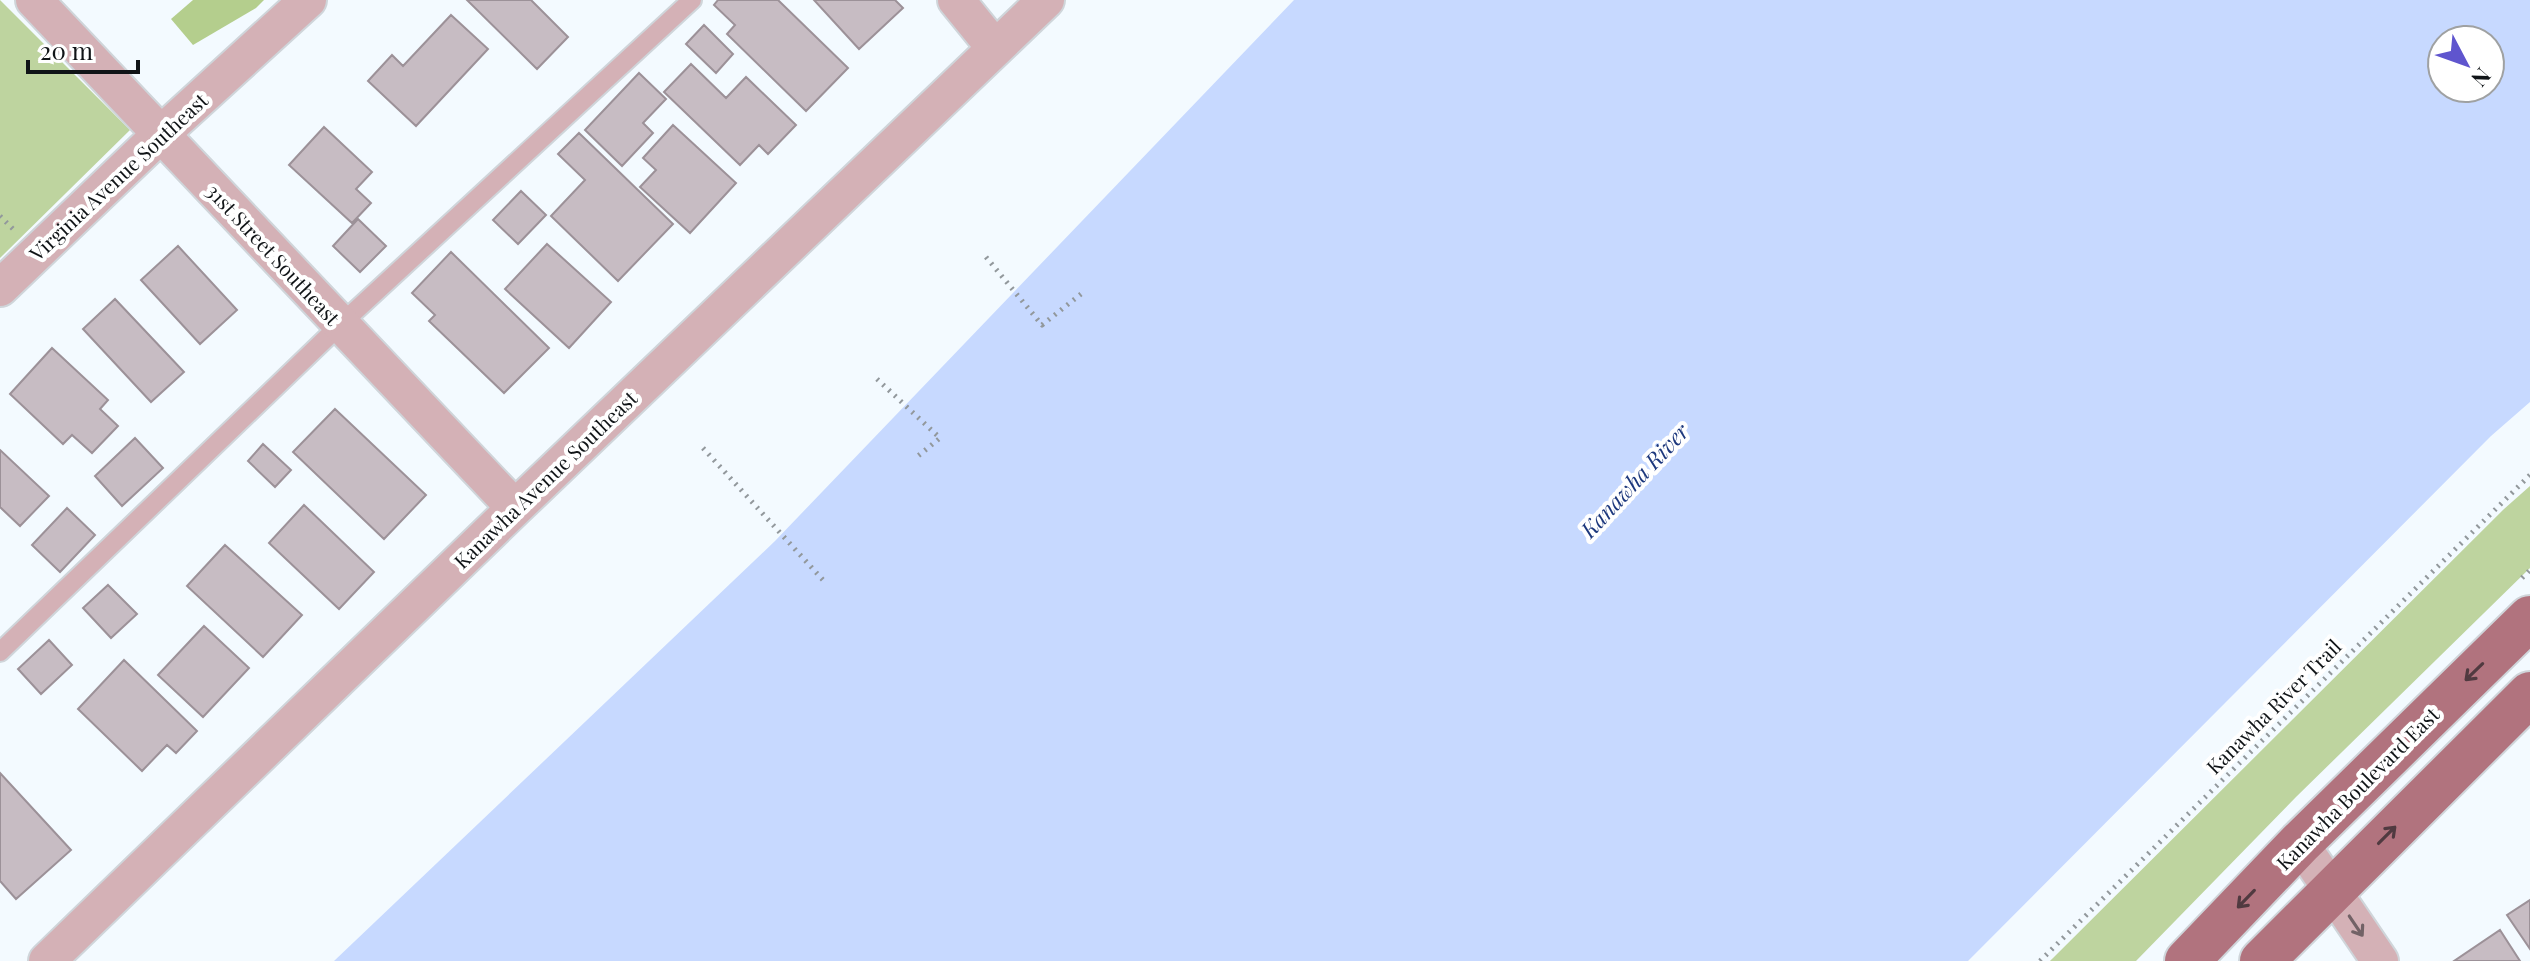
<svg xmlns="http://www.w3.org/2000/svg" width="2530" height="961" font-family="'Playfair Display',serif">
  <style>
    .green { fill: #bed49f }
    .forest { fill: #b4ce8d }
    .water { fill: #c7d9ff; fill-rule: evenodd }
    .building { fill: #c7bcc3; stroke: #9c9198; stroke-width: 2 }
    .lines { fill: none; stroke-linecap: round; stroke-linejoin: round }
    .lane-casing { stroke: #cfd5da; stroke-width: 22 }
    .street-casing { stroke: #cfd5da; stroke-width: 40 }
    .primary-casing { stroke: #cfd5da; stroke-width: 48 }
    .path { stroke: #92989c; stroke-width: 5; stroke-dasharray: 2 6; stroke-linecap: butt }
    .lane { stroke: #d4b1b6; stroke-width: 18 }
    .street { stroke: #d4b1b6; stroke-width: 36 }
    .primary { stroke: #b1737e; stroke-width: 44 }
    .oneway { stroke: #503a40 }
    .oneway2 { stroke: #726266 }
    .labels { text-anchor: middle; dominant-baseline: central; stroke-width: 8; stroke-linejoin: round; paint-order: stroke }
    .street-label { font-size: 20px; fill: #101417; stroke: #fff }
    .water-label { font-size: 22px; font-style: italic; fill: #1d387d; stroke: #fff }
  </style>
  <rect width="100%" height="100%" fill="#f3faff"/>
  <path class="green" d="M0 0 130 130 0 258Z
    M2530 486V568L2296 797 2136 961H2050L2504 509Z"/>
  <path class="forest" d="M193 0H264L256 8 193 45 171 19Z"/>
  <path class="water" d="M1294 0H2530V402L2491 436 1968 961H334L775 541ZM2442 40H2490V88H2442Z"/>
  <path class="building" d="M467 0H531L568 37 537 69Z
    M718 0H778L848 68 806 111 727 34 735 25 714 5Z
    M814 0H895L903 8 859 49Z
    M451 15 488 49 416 126 368 81 392 55 403 66Z
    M704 25 733 54 716 73 686 44Z
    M691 64 726 98 746 77 796 125 768 154 759 145 740 165 664 92Z
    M639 73 666 99 643 123 653 133 622 166 585 130Z
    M673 125 736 183 690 233 640 187 656 170 643 158Z
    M324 127 372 172 356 189 371 203 352 223 289 165Z
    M579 133 673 224 618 281 551 216 585 180 558 154Z
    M521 191 546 215 518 244 493 220Z
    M358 219 386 246 360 272 333 246Z
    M547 244 611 302 569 348 505 289Z
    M178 246 237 310 200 344 141 280Z
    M451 252 549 348 504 393 429 321 435 315 412 293Z
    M115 299 184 372 151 402 83 329Z
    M52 348 108 400 100 409 118 426 92 453 72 435 63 444 10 394Z
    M335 409 426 495 384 539 293 452Z
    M135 438 163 468 122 506 95 476Z
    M263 444 291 470 275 487 248 461Z
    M0 450 49 496 20 526 0 507Z
    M304 505 374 572 339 609 269 543Z
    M67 508 95 535 60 572 32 545Z
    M225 545 302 615 263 657 187 586Z
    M108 585 137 614 111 638 83 608Z
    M204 626 249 668 203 717 158 675Z
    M49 640 72 665 41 694 18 669Z
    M124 660 197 731 176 753 167 745 142 771 78 709Z
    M0 773 71 850 16 899 0 881Z
    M2530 900V949L2507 915Z
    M2500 930 2520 961H2454Z"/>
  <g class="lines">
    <g class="lane-casing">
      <path id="lane" d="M0 652 341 324 692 0"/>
    </g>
    <g class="street-casing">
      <path id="street" d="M34 0 515 508
        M956 0 995 48
        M0 288 161 134 308 0
        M2300 843 2380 961
        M47 961 515 508 1046 0"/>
    </g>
    <g class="primary-casing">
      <path id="primary" d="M2187 961 2300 843 2530 618
        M2262 961 2530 694"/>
    </g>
    <path class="path" d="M0 216 13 229
      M986 257 1042 325 1081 294
      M877 379 940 438 918 456
      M703 448 823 580
      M2522 578 2530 570
      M2040 961 2530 475"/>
    <use href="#lane" class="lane"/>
    <use href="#street" class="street"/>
    <use href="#primary" class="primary"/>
  </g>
  <defs><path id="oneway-shaft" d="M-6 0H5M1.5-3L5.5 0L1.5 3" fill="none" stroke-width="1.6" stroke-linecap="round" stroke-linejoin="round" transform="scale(2)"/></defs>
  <g class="oneway">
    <use href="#oneway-shaft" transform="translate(2474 672) rotate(136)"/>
    <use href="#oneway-shaft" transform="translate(2387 835) rotate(-45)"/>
    <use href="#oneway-shaft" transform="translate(2246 899) rotate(134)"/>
  </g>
  <use class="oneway2" href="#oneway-shaft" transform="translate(2356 926) rotate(56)"/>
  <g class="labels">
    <g class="street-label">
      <text transform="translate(118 176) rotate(-43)">Virginia Avenue Southeast</text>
      <text transform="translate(274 254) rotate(47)">31st Street Southeast</text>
      <text transform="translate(545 479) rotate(-44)">Kanawha Avenue Southeast</text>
      <text transform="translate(2273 706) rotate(-45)">Kanawha River Trail</text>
      <text transform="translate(2357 788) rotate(-45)">Kanawha Boulevard East</text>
    </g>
    <g class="water-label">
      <text transform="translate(1634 480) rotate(-47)">Kanawha River</text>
    </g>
  </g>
  <g transform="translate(2466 64) rotate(131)"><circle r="38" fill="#ffffff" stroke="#9fa1a2" stroke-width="2"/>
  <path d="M0-6L14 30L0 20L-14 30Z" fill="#5f55ce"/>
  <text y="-12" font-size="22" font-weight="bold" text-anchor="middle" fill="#101417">N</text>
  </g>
  <path d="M28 60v12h110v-12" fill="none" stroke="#101417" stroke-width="4"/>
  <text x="40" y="60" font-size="24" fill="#101417" stroke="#ffffff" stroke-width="6" paint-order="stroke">20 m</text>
</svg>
